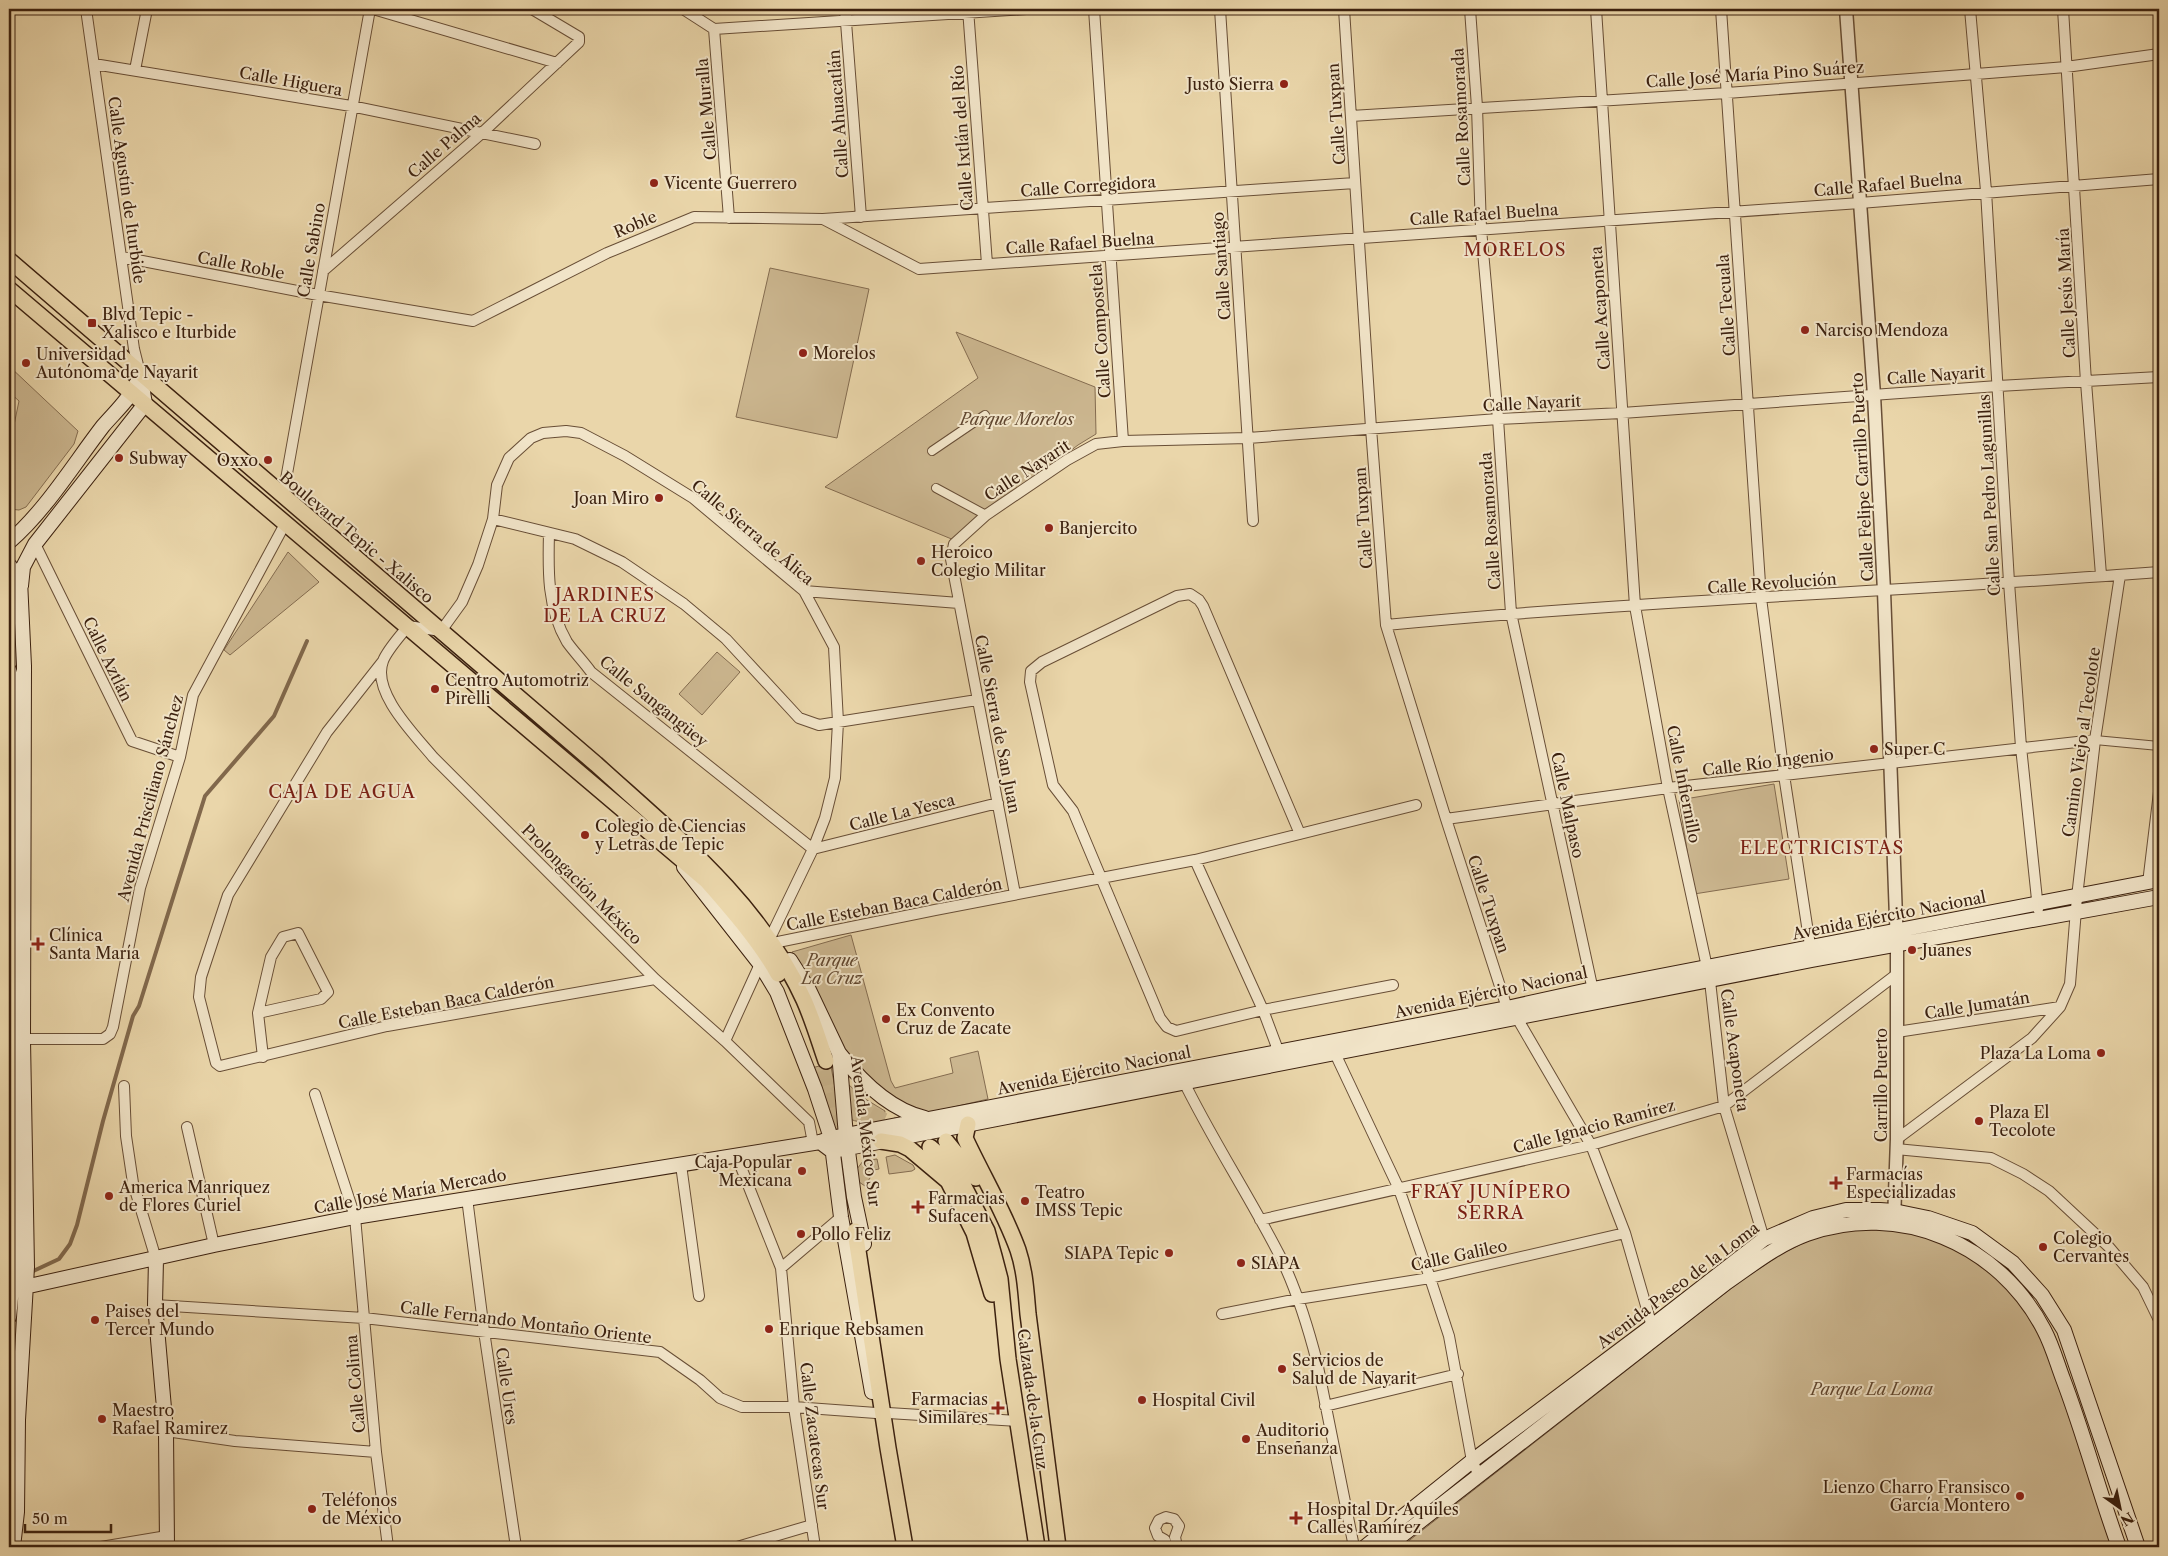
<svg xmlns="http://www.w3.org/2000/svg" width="2168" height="1556" font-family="'Libre Caslon Text',serif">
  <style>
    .green { fill: #ccb790; stroke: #846c50 }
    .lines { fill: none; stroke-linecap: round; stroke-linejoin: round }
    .stream { stroke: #81684c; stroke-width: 4 }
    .primary-tunnel { stroke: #c7b28b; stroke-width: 15; stroke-dasharray: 15 8; stroke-linecap: butt }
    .pedestrian-casing { stroke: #684e36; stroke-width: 10 }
    .minor-casing { stroke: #684e36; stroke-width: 12 }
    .tertiary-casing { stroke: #684e36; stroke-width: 15 }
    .secondary-casing { stroke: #3c210f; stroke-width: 16 }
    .primary-casing { stroke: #3c210f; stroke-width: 18 }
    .pedestrian { stroke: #f1e4c8; stroke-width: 8 }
    .minor { stroke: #f1e4c8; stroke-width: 10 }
    .tertiary { stroke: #f1e4c8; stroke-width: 12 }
    .secondary { stroke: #f1e4c8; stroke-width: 14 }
    .primary { stroke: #ead6aa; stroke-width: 15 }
    .poi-dot { fill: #8f2418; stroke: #f1e4c8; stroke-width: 2 }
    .labels { text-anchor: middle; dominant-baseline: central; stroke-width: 4; stroke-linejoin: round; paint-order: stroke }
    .street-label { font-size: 16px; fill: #3c210f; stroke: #f1e4c8 }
    .poi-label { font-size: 16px; fill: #3c210f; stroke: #f1e4c8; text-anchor: start }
    .park-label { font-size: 16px; font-style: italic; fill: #60462f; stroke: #f1e4c8 }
    .neighbourhood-label { font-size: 18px; letter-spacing: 1px; fill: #7a1f14; stroke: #f1e4c8 }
  </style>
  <rect width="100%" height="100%" fill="#ead6aa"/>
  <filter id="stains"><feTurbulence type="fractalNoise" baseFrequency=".004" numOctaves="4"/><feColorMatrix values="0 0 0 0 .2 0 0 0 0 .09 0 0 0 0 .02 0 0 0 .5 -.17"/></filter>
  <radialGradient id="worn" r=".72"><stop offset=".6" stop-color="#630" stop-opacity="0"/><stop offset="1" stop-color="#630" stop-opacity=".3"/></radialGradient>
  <path class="green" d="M770 268 869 289 837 438 736 417Z
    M956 332 1095 387 1096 434 1078 445 954 540 825 487 978 378Z
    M9 366 78 431 74 444 26 507 19 510 9 509V431L14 425 19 401 9 392Z
    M288 552 319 582 230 655 224 650Z
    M717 652 740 672 702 715 679 694Z
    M1774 784 1789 879 1694 894 1679 800Z
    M851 935 891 1081 895 1088 953 1073 950 1058 978 1051 988 1099 911 1117 871 1093 831 1033 805 977 792 952Z
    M829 1056 835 1088 838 1127 836 1128 811 1068 824 1065Z
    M848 1084 862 1097 885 1111 884 1117C871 1120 863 1125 850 1119Z
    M895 1155 913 1165 915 1169 912 1171 889 1174 886 1157Z
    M877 1159 879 1169 869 1171 870 1178 865 1186 859 1182 857 1169 863 1161Z
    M1851 1230H1888L1921 1235 1955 1246 1990 1269 2020 1303 2044 1344 2114 1547H1401L1742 1280 1781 1254 1814 1238Z"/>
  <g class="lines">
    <path class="stream" d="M29 1273 59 1259 70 1244 77 1225 103 1121 133 1016 139 1006 205 796 274 716 307 641"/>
    <path class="primary-tunnel" d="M822 1071 833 1118 848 1194
      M836 1084C862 1119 907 1129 946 1141"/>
    <g class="pedestrian-casing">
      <path id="pedestrian" d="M932 451 985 415
        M936 488 986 515
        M2095 740 2159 746"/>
    </g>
    <g class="minor-casing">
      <path id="minor" d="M86 9 134 349 140 373
        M373 9 557 63
        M683 9 714 29
        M845 9 861 217
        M968 9 987 264
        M1094 9 1123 441
        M1220 9 1253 521
        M1344 9 1371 428 1386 625 1446 819 1507 1008 1517 1018 1591 1145 1625 1233 1653 1330
        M1470 9 1477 107 1481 229 1498 419 1511 613 1594 995
        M1596 9 1635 606 1668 788 1710 981 1724 1106 1764 1239
        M1721 9 1761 598 1784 775 1811 952
        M1970 9 1986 191 2009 582 2021 747 2038 909
        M2063 9 2086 382 2101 575
        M714 29 1026 9
        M714 29 729 218
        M94 64 351 106 535 144
        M135 70 147 9
        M1351 116 1727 93 1976 74 2066 67 2159 54
        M823 219 919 269 1860 203 2159 179
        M122 257 318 295 473 321 607 253 694 217 823 219 1355 183
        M323 271 482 133 579 42V37L532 9
        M283 496 370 9
        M493 519 575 539 622 562 684 604 726 639 799 718 819 725 977 700
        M549 533C548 570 547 608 567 642 574 652 584 662 591 672L813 849 998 803
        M35 544 132 741 180 757
        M804 591 959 603
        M1386 625C1643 600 1902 592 2159 572
        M383 661 327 732 228 895 201 977 199 997 216 1063 220 1066 387 1026 655 979
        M1446 819 1668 788 2095 740
        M1300 834 1203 606 1199 600 1190 594 1177 596 1042 662 1031 671 1030 682 1053 785 1073 811 1160 1018 1167 1027 1176 1031 1263 1010 1393 985
        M1195 860 1263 1010 1281 1058
        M2148 883 2159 792
        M1015 894 951 559 954 544 986 515 1067 460 1096 444 1123 441 1248 438 1498 419 1622 413 1998 386 2159 377
        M772 934 813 849 825 818 835 778 838 722 834 647 804 591 693 498 625 456 581 433 566 431 543 433 531 438 509 458 497 485 493 519 478 565 462 602 441 631 408 626C401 635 387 650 383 661 371 692 415 735 433 757L655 979 725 1041 809 1122 813 1143
        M778 942 935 910 1195 860 1416 805
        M258 1013 321 999 328 992 298 933 283 937 271 957 258 1013 263 1057
        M1897 1032 2060 1007
        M16 1039H103L110 1034 113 1027 140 888 180 757 193 695 286 522
        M725 1041 760 964
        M1332 1047 1399 1189 1430 1278 1449 1336 1472 1461 1479 1475
        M1182 1078C1212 1140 1250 1197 1281 1258 1297 1291 1308 1327 1317 1362L1354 1547
        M124 1086 126 1136 133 1183 156 1259
        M315 1094 355 1217 376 1452 388 1547
        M187 1127 214 1245
        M1897 1139 2032 1038 2060 1007 2070 984 2077 897 2095 740 2120 575
        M1896 1149 1991 1158 2023 1174 2049 1191 2108 1246 2143 1287 2159 1320
        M737 1157 781 1268 794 1407 815 1547
        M681 1165 699 1296
        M467 1198 484 1331 516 1547
        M1260 1220 1591 1145 1724 1106 1897 974
        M781 1268 841 1217
        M155 1305 364 1318 660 1352 700 1380 720 1398 742 1407H794L876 1413
        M1222 1314 1298 1299 1430 1278 1625 1233
        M1325 1406 1458 1374
        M888 1413 1019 1421
        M166 1431 235 1441 376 1452
        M101 1547 167 1536
        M737 1547 812 1525
        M1166 1547 1165 1540 1158 1536 1155 1528 1159 1520 1166 1517 1174 1519 1179 1526 1175 1537 1177 1547"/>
    </g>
    <g class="tertiary-casing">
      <path id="tertiary" d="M1846 9 1874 395 1884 591 1897 945V1139L1894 1220"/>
    </g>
    <g class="secondary-casing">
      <path id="secondary" d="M9 542C46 510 73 465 103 426 114 413 129 400 136 384
        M9 565 20 580 24 666 23 1040 27 1267 18 1420 17 1512 13 1547
        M21 586 23 567 35 544 145 404 140 374
        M9 670 13 683 15 1144 14 1271 9 1317
        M684 867 760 964 777 992 815 1089 831 1138 841 1217 872 1392
        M790 960 809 990 839 1053 846 1136 854 1197 864 1244
        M839 1053C861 1081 890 1110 925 1118
        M820 1142 832 1151 848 1148 1812 960 2159 897
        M156 1259 155 1305 166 1431 167 1547
        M11 1290 214 1245 355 1217 820 1142 831 1138 871 1130 1507 1008 1593 989 2159 880
        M1365 1547 1472 1461 1652 1326 1764 1239 1813 1218 1846 1210H1880L1894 1211 1928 1218 1972 1233 2013 1263 2042 1295 2064 1330 2138 1547
        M1387 1547 1726 1283C1752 1265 1777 1245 1807 1234 1899 1201 1999 1243 2044 1330 2052 1345 2057 1363 2063 1379 2084 1434 2099 1492 2119 1547"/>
    </g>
    <g class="primary-casing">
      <path id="primary" d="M9 260 596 764C673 834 760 903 804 1000 813 1020 819 1041 826 1061
        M9 289 707 881C732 910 759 940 778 974
        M968 1124 965 1138C982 1175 1004 1211 1018 1250 1025 1271 1026 1292 1028 1314L1058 1547
        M881 1141 900 1144 910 1149 948 1181 974 1233 992 1294
        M946 1141 976 1178
        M930 1147 949 1163 959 1177 987 1231 994 1256 1000 1279 1008 1359 1037 1547
        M855 1231 888 1448 905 1547"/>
    </g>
    <use href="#pedestrian" class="pedestrian"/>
    <use href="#minor" class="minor"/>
    <use href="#tertiary" class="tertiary"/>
    <use href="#secondary" class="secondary"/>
    <use href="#primary" class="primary"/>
  </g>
  <g class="poi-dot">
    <circle cx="1284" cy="84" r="5"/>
    <circle cx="654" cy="183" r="5"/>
    <rect x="87" y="318" width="10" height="10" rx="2.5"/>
    <circle cx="1805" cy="330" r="5"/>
    <circle cx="803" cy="353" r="5"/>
    <circle cx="26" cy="363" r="5"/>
    <circle cx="119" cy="458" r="5"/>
    <circle cx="268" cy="460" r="5"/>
    <circle cx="659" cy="498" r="5"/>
    <circle cx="1049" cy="528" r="5"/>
    <circle cx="921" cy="561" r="5"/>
    <circle cx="435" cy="689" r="5"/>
    <circle cx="1874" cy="749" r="5"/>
    <circle cx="585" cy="835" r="5"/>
    <path d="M35.5 936.5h5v5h5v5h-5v5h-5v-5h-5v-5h5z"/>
    <circle cx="1912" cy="950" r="5"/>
    <circle cx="886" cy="1019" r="5"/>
    <circle cx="2101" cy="1053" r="5"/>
    <circle cx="1979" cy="1121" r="5"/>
    <circle cx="802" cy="1171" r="5"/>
    <path d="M1833.5 1175.5h5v5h5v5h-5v5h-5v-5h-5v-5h5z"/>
    <circle cx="109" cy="1196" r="5"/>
    <circle cx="1025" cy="1201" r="5"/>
    <path d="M915.5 1199.5h5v5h5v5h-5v5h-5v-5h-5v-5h5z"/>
    <circle cx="801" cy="1234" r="5"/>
    <circle cx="2043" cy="1247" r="5"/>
    <circle cx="1169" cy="1253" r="5"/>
    <circle cx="1241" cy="1263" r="5"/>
    <circle cx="95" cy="1320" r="5"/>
    <circle cx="769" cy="1329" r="5"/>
    <circle cx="1282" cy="1369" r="5"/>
    <circle cx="1142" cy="1400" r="5"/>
    <path d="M995.5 1400.5h5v5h5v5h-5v5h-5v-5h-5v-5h5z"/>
    <circle cx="102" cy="1419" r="5"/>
    <circle cx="1246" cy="1439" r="5"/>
    <circle cx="2020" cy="1496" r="5"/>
    <circle cx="312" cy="1509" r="5"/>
    <path d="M1293.5 1510.5h5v5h5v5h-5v5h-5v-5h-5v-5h5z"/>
  </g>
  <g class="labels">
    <g class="street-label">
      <text transform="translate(1755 74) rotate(-4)">Calle José María Pino Suárez</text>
      <text transform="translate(291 81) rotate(10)">Calle Higuera</text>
      <text transform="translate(706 109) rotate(-95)">Calle Muralla</text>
      <text transform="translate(838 114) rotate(-94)">Calle Ahuacatlán</text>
      <text transform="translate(1336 114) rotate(-94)">Calle Tuxpan</text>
      <text transform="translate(1461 117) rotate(-93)">Calle Rosamorada</text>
      <text transform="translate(962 138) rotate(-94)">Calle Ixtlán del Río</text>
      <text transform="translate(444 145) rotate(-41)">Calle Palma</text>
      <text transform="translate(1888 184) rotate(-5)">Calle Rafael Buelna</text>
      <text transform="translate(1088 186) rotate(-4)">Calle Corregidora</text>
      <text transform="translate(127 190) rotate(82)">Calle Agustín de Iturbide</text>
      <text transform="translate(1484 214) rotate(-4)">Calle Rafael Buelna</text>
      <text transform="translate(635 224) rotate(-23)">Roble</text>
      <text transform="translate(1080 243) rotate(-4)">Calle Rafael Buelna</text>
      <text transform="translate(311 250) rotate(-80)">Calle Sabino</text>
      <text transform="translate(241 265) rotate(11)">Calle Roble</text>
      <text transform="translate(1221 266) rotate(-94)">Calle Santiago</text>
      <text transform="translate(2066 293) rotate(-93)">Calle Jesús María</text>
      <text transform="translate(1726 305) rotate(-94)">Calle Tecuala</text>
      <text transform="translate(1600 308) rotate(-94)">Calle Acaponeta</text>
      <text transform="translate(1100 331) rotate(-94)">Calle Compostela</text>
      <text transform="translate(1936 375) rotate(-4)">Calle Nayarit</text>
      <text transform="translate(1532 403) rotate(-3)">Calle Nayarit</text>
      <text transform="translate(1027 470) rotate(-33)">Calle Nayarit</text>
      <text transform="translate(1862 477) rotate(-93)">Calle Felipe Carrillo Puerto</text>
      <text transform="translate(1989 495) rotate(-93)">Calle San Pedro Lagunillas</text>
      <text transform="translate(1363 518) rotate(-94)">Calle Tuxpan</text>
      <text transform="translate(1490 521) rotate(-94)">Calle Rosamorada</text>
      <text transform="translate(753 532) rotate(40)">Calle Sierra de Álica</text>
      <text transform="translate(357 537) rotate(40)">Boulevard Tepic - Xalisco</text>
      <text transform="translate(1772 583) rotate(-4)">Calle Revolución</text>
      <text transform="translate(108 659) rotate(64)">Calle Aztlán</text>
      <text transform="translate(654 701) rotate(39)">Calle Sangangüey</text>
      <text transform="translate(998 724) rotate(79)">Calle Sierra de San Juan</text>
      <text transform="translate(2081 742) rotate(-82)">Camino Viejo al Tecolote</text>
      <text transform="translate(1768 762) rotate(-7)">Calle Río Ingenio</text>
      <text transform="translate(1684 784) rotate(79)">Calle Infiernillo</text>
      <text transform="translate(150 798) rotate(-75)">Avenida Prisciliano Sánchez</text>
      <text transform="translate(1568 805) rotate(78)">Calle Malpaso</text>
      <text transform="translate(902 812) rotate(-14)">Calle La Yesca</text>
      <text transform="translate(582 884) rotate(45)">Prolongación México</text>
      <text transform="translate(894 904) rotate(-11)">Calle Esteban Baca Calderón</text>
      <text transform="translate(1489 904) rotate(72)">Calle Tuxpan</text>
      <text transform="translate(1889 915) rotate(-11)">Avenida Ejército Nacional</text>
      <text transform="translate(1491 992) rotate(-12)">Avenida Ejército Nacional</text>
      <text transform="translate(446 1002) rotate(-11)">Calle Esteban Baca Calderón</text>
      <text transform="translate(1977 1005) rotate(-9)">Calle Jumatán</text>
      <text transform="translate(1735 1050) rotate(82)">Calle Acaponeta</text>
      <text transform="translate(1094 1070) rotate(-11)">Avenida Ejército Nacional</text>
      <text transform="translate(1881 1085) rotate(-90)">Carrillo Puerto</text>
      <text transform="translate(1594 1126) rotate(-15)">Calle Ignacio Ramírez</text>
      <text transform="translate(866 1131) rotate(83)">Avenida México Sur</text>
      <text transform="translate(410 1191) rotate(-10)">Calle José María Mercado</text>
      <text transform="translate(1459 1255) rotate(-12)">Calle Galileo</text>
      <text transform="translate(1678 1285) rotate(-37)">Avenida Paseo de la Loma</text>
      <text transform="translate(526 1322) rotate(7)">Calle Fernando Montaño Oriente</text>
      <text transform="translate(355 1384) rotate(-95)">Calle Colima</text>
      <text transform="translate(507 1386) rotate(82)">Calle Ures</text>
      <text transform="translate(1033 1399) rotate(82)">Calzada de la Cruz</text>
      <text transform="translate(815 1436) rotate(83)">Calle Zacatecas Sur</text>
    </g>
    <g class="poi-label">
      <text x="1274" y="84" text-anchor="end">Justo Sierra</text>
      <text x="664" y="183">Vicente Guerrero</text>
      <text x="102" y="314">Blvd Tepic -<tspan x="102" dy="18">Xalisco e Iturbide</tspan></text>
      <text x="1815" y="330">Narciso Mendoza</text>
      <text x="813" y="353">Morelos</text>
      <text x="36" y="354">Universidad<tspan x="36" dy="18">Autónoma de Nayarit</tspan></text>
      <text x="129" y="458">Subway</text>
      <text x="258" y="460" text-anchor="end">Oxxo</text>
      <text x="649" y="498" text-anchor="end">Joan Miro</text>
      <text x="1059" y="528">Banjercito</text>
      <text x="931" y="552">Heroico<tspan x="931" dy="18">Colegio Militar</tspan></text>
      <text x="445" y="680">Centro Automotriz<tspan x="445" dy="18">Pirelli</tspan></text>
      <text x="1884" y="749">Super C</text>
      <text x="595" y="826">Colegio de Ciencias<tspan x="595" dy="18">y Letras de Tepic</tspan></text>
      <text x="49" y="935">Clínica<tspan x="49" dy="18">Santa María</tspan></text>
      <text x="1922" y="950">Juanes</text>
      <text x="896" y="1010">Ex Convento<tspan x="896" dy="18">Cruz de Zacate</tspan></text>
      <text x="2091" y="1053" text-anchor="end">Plaza La Loma</text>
      <text x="1989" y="1112">Plaza El<tspan x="1989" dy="18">Tecolote</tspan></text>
      <text x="792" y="1162" text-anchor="end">Caja Popular<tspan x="792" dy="18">Mexicana</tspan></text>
      <text x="1846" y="1174">Farmacías<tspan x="1846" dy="18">Especializadas</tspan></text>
      <text x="119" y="1187">America Manriquez<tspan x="119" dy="18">de Flores Curiel</tspan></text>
      <text x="1035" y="1192">Teatro<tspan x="1035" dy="18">IMSS Tepic</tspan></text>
      <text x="928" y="1198">Farmacias<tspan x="928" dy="18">Sufacen</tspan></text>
      <text x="811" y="1234">Pollo Feliz</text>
      <text x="2053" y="1238">Colegio<tspan x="2053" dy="18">Cervantes</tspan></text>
      <text x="1159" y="1253" text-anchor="end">SIAPA Tepic</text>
      <text x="1251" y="1263">SIAPA</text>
      <text x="105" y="1311">Paises del<tspan x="105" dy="18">Tercer Mundo</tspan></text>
      <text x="779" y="1329">Enrique Rebsamen</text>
      <text x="1292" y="1360">Servicios de<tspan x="1292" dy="18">Salud de Nayarit</tspan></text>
      <text x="988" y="1399" text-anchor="end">Farmacias<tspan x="988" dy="18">Similares</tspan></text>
      <text x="1152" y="1400">Hospital Civil</text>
      <text x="112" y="1410">Maestro<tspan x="112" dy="18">Rafael Ramirez</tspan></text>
      <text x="1256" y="1430">Auditorio<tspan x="1256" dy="18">Enseñanza</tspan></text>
      <text x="2010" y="1487" text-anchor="end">Lienzo Charro Fransisco<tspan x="2010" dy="18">García Montero</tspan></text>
      <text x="322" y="1500">Teléfonos<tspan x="322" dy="18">de México</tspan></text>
      <text x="1307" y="1509">Hospital Dr. Aquiles<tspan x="1307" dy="18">Calles Ramírez</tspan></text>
    </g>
    <g class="park-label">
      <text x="1017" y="419">Parque Morelos</text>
      <text x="832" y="960">Parque<tspan x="832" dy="18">La Cruz</tspan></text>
      <text x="1872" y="1389">Parque La Loma</text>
    </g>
    <g class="neighbourhood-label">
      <text x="1515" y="250">MORELOS</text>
      <text x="605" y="595">JARDINES<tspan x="605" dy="21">DE LA CRUZ</tspan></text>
      <text x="342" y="792">CAJA DE AGUA</text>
      <text x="1822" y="848">ELECTRICISTAS</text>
      <text x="1491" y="1192">FRAY JUNÍPERO<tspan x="1491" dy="21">SERRA</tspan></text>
    </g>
  </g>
  <rect width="2168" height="1556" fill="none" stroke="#ead6aa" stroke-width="30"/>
  <rect x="10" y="10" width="2148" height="1536" fill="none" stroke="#3c210f" stroke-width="2.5"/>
  <rect x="15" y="15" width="2138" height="1526" fill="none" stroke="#3c210f"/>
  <g transform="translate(2120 1508) rotate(147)" stroke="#f1e4c8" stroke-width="4" paint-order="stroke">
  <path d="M0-4L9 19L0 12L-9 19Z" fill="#3c210f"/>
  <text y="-8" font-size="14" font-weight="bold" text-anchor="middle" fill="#3c210f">N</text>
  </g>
  <path d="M25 1524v8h86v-8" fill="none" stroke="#3c210f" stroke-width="2.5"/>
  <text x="32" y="1524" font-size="15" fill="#3c210f" stroke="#f1e4c8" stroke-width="4" paint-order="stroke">50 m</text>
  <rect width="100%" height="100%" filter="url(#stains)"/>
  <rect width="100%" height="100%" fill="url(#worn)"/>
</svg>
